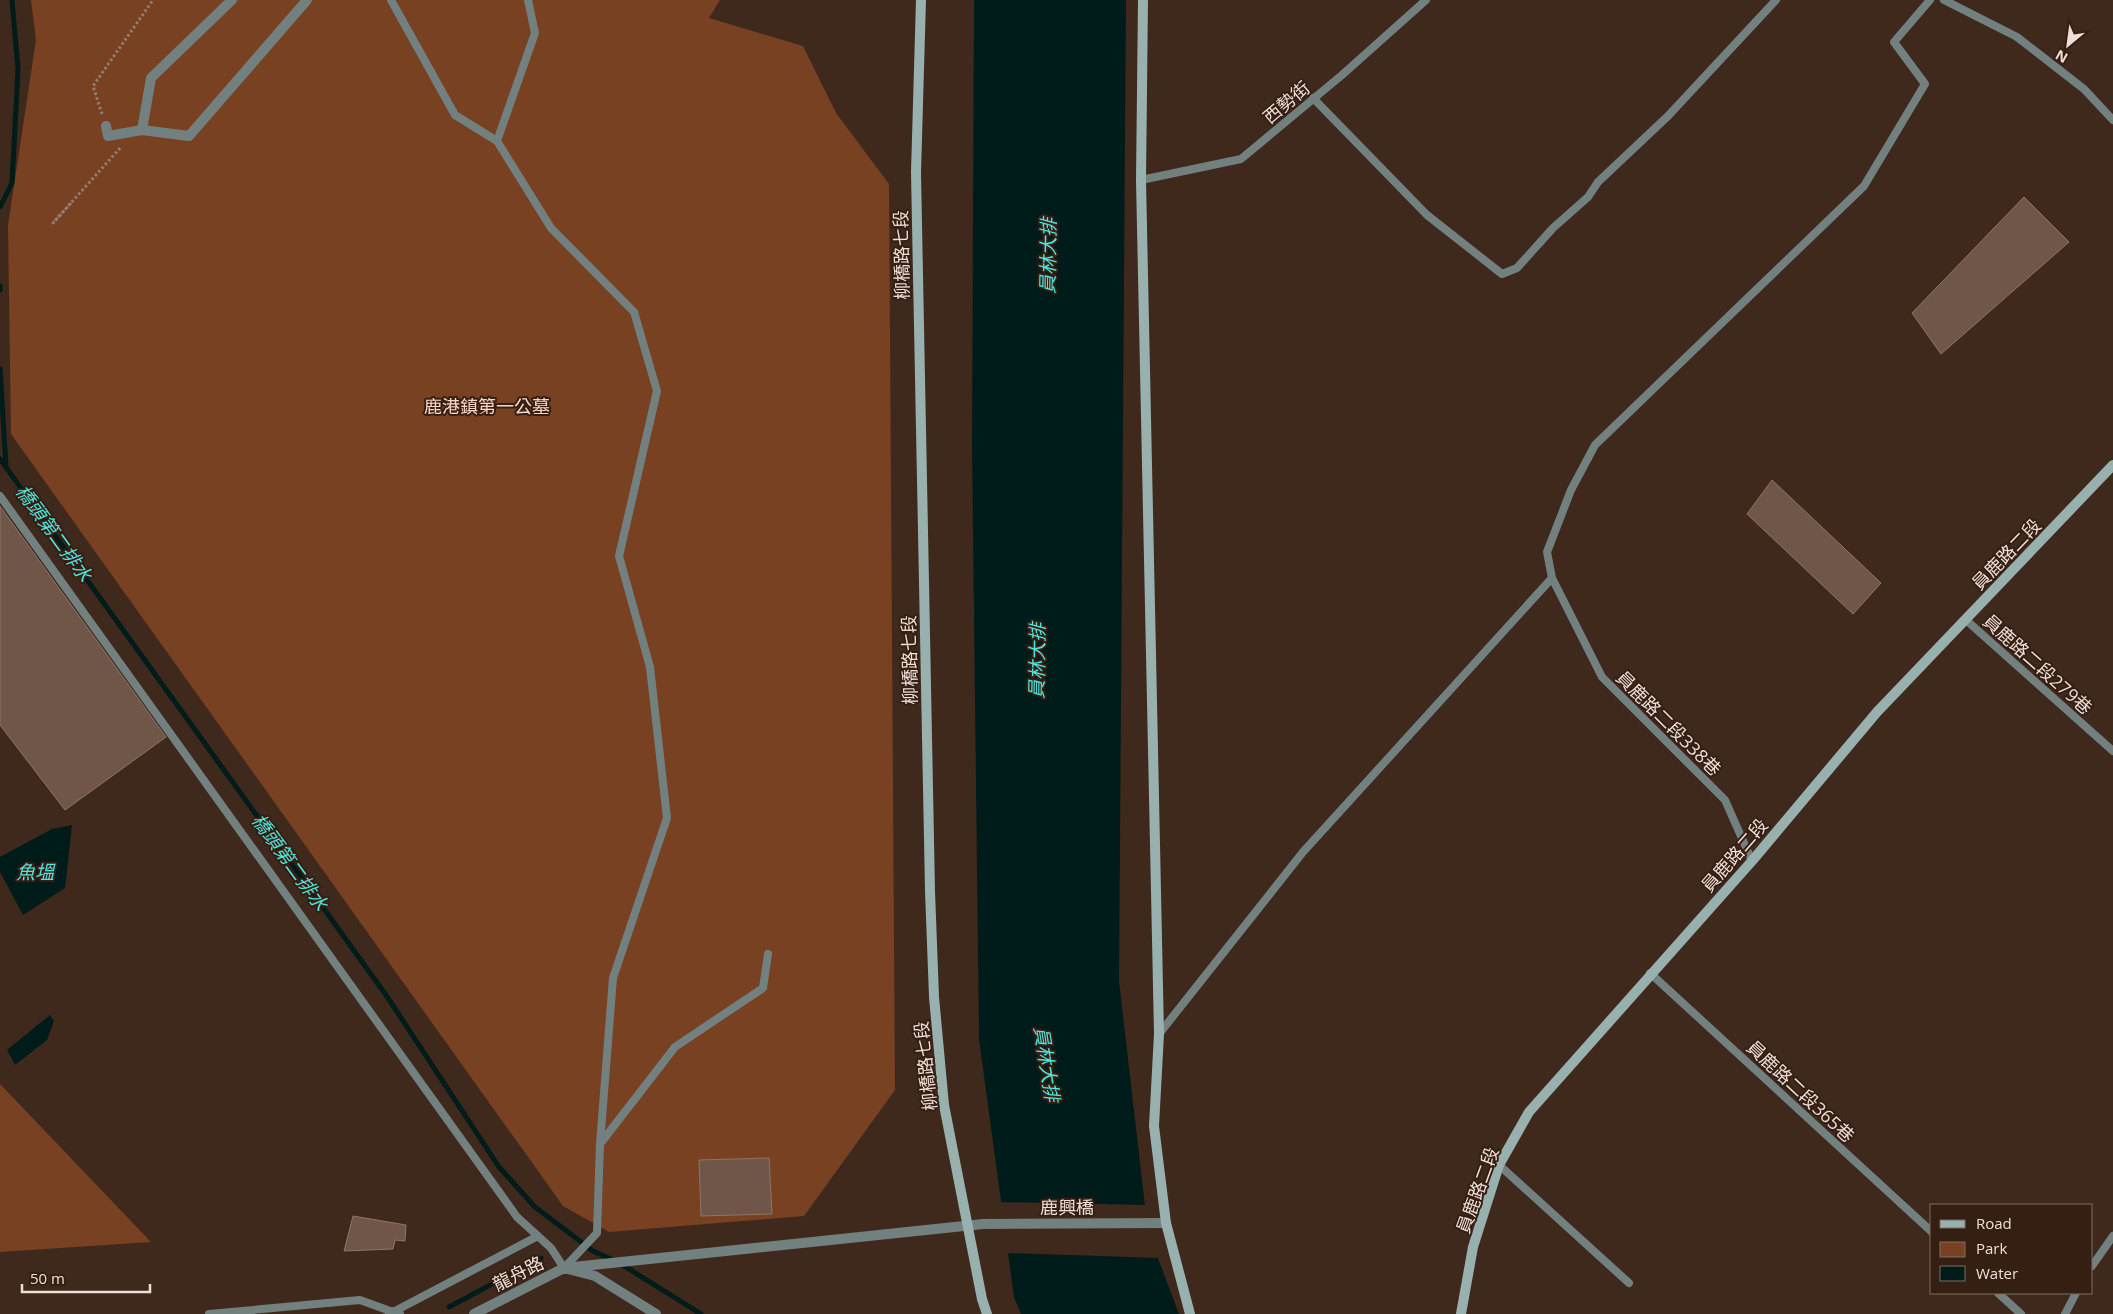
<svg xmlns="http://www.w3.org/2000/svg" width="2113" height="1314" font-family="'Open Sans','Noto Sans TC',sans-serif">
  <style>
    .green { fill: #784122 }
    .water { fill: #001c1a }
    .pier { fill: #3f291d }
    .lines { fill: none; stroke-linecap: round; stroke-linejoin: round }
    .stream { stroke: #001c1a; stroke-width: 5 }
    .building { fill: #6f5649; stroke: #907567 }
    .path { stroke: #917e75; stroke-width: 3; stroke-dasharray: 2.5 2.5; stroke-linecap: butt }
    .lane { stroke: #728180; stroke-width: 8 }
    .street { stroke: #728180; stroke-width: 10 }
    .secondary { stroke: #98b0ae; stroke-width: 10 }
    .labels { text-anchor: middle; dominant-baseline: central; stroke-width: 4; stroke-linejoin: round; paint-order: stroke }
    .street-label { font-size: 18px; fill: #efdfd8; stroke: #351f13 }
    .park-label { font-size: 18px; fill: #fcd6c2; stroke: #351f13 }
    .water-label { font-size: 19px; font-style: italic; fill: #51e5dd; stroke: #351f13 }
  </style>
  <rect width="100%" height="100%" fill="#3f291d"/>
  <path class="green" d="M31 0H720L709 18 803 46 836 113 889 184 895 1090 804 1216 609 1232 563 1206 11 434 8 225 36 40Z
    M0 1084 151 1242 0 1252Z"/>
  <path class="water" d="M974 0H1126L1119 981 1148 1232 1179 1314H1021L1014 1297 979 1039 972 446Z
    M72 825 65 888 23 915 0 872V857L52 829Z
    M50 1015 54 1021 47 1040 15 1065 7 1050Z"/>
  <path class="pier" d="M998 1202 1146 1205 1151 1231 1161 1258 1005 1253Z"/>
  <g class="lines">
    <path class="stream" d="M0 207 12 183 18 69 12 0
      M0 286V290
      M0 369 6 466
      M0 459 386 995 499 1167 535 1207 593 1251 613 1260
      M621 1264 701 1314
      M449 1307 541 1258"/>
  </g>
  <path class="building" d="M2024 197 2069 242 1941 354 1912 313Z
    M1772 480 1881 583 1853 614 1747 514Z
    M0 506 166 737 65 810 0 725Z
    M769 1158 772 1214 701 1216 699 1160Z
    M353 1216 406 1225 405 1241 395 1240 393 1249 344 1251Z"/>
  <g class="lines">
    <path class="path" d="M102 114 93 86 153 0
      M71 203 53 223 121 147"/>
    <path class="lane" d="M391 0 455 115 497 141
      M1944 0 2017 37 2084 89 2113 120
      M1313 98 1427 215 1502 274 1517 268 1553 228 1588 197 1598 182 1668 116 1776 0
      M1141 180 1241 159 1342 75 1426 0
      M0 496 517 1217 551 1248 564 1268 597 1233 600 1144 613 978 667 818 650 667 619 556 657 391 634 312 551 228 497 141 535 33 528 0
      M1552 578 1602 677 1725 800 1752 861
      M1966 620 2113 751
      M1650 973 1932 1232
      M1159 1034 1303 852 1552 578 1547 552 1571 490 1595 445 1864 186 1925 84 1894 42 1930 0
      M600 1144 675 1047 763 988 768 954
      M1499 1165 1629 1283
      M2092 1266 2113 1236
      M1998 1293 2021 1314
      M209 1314 360 1300 393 1312 538 1236
      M2065 1314 2076 1293"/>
    <path class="street" d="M232 0 151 78 142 130 189 136 307 0
      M108 136 106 126 108 136 142 130
      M564 1268 983 1224 1166 1223
      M390 1314 393 1312 399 1314
      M474 1314 564 1268 595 1276 656 1314"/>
    <path class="secondary" d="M921 0 916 172 930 891 934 997 944 1105 982 1299 987 1314
      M1143 0 1141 180 1159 1034 1154 1126 1166 1223 1190 1314
      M1461 1314 1473 1247 1499 1165 1529 1112 1752 861 1877 712 2113 465"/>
  </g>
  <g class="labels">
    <g class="street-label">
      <text transform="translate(1286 102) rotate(-40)">西勢街</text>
      <text transform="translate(901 255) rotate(-91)">柳橋路七段</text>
      <text transform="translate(2006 554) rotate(-46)">員鹿路二段</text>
      <text transform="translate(909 660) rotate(-91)">柳橋路七段</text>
      <text transform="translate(2038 664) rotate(42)">員鹿路二段279巷</text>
      <text transform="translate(1669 723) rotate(45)">員鹿路二段338巷</text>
      <text transform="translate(1734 855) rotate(-49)">員鹿路二段</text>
      <text transform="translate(925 1066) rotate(-96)">柳橋路七段</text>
      <text transform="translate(1801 1091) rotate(43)">員鹿路二段365巷</text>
      <text transform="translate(1477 1190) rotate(-70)">員鹿路二段</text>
      <text x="1067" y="1207">鹿興橋</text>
      <text transform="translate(518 1273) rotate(-27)">龍舟路</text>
    </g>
    <g class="park-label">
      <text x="487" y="406">鹿港鎮第一公墓</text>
    </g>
    <g class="water-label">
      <text transform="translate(1048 256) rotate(-89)">員林大排</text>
      <text transform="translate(54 533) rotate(54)">橋頭第二排水</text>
      <text transform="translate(1037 661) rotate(-89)">員林大排</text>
      <text transform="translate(290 862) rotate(54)">橋頭第二排水</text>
      <text x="35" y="872">魚塭</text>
      <text transform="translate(1047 1064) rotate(81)">員林大排</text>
    </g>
  </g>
  <rect x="1930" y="1204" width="162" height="90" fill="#351f13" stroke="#7f6c62"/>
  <rect x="1940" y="1220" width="25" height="8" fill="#98b0ae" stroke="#7f6c62"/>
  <text x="1976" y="1229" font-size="15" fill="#efdfd8">Road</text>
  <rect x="1940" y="1242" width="25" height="15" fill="#784122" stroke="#7f6c62"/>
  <text x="1976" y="1254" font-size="15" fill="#efdfd8">Park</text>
  <rect x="1940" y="1266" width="25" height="15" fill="#001c1a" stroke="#7f6c62"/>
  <text x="1976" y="1279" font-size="15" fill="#efdfd8">Water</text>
  <g transform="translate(2068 45) rotate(209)" stroke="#351f13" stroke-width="4" paint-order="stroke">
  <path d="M0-4L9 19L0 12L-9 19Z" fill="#efdfd8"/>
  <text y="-8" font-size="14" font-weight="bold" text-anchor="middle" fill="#efdfd8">N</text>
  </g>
  <path d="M22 1284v8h128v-8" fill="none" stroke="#efdfd8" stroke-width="2.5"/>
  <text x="30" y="1284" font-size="15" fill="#efdfd8" stroke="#351f13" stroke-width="4" paint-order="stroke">50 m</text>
</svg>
